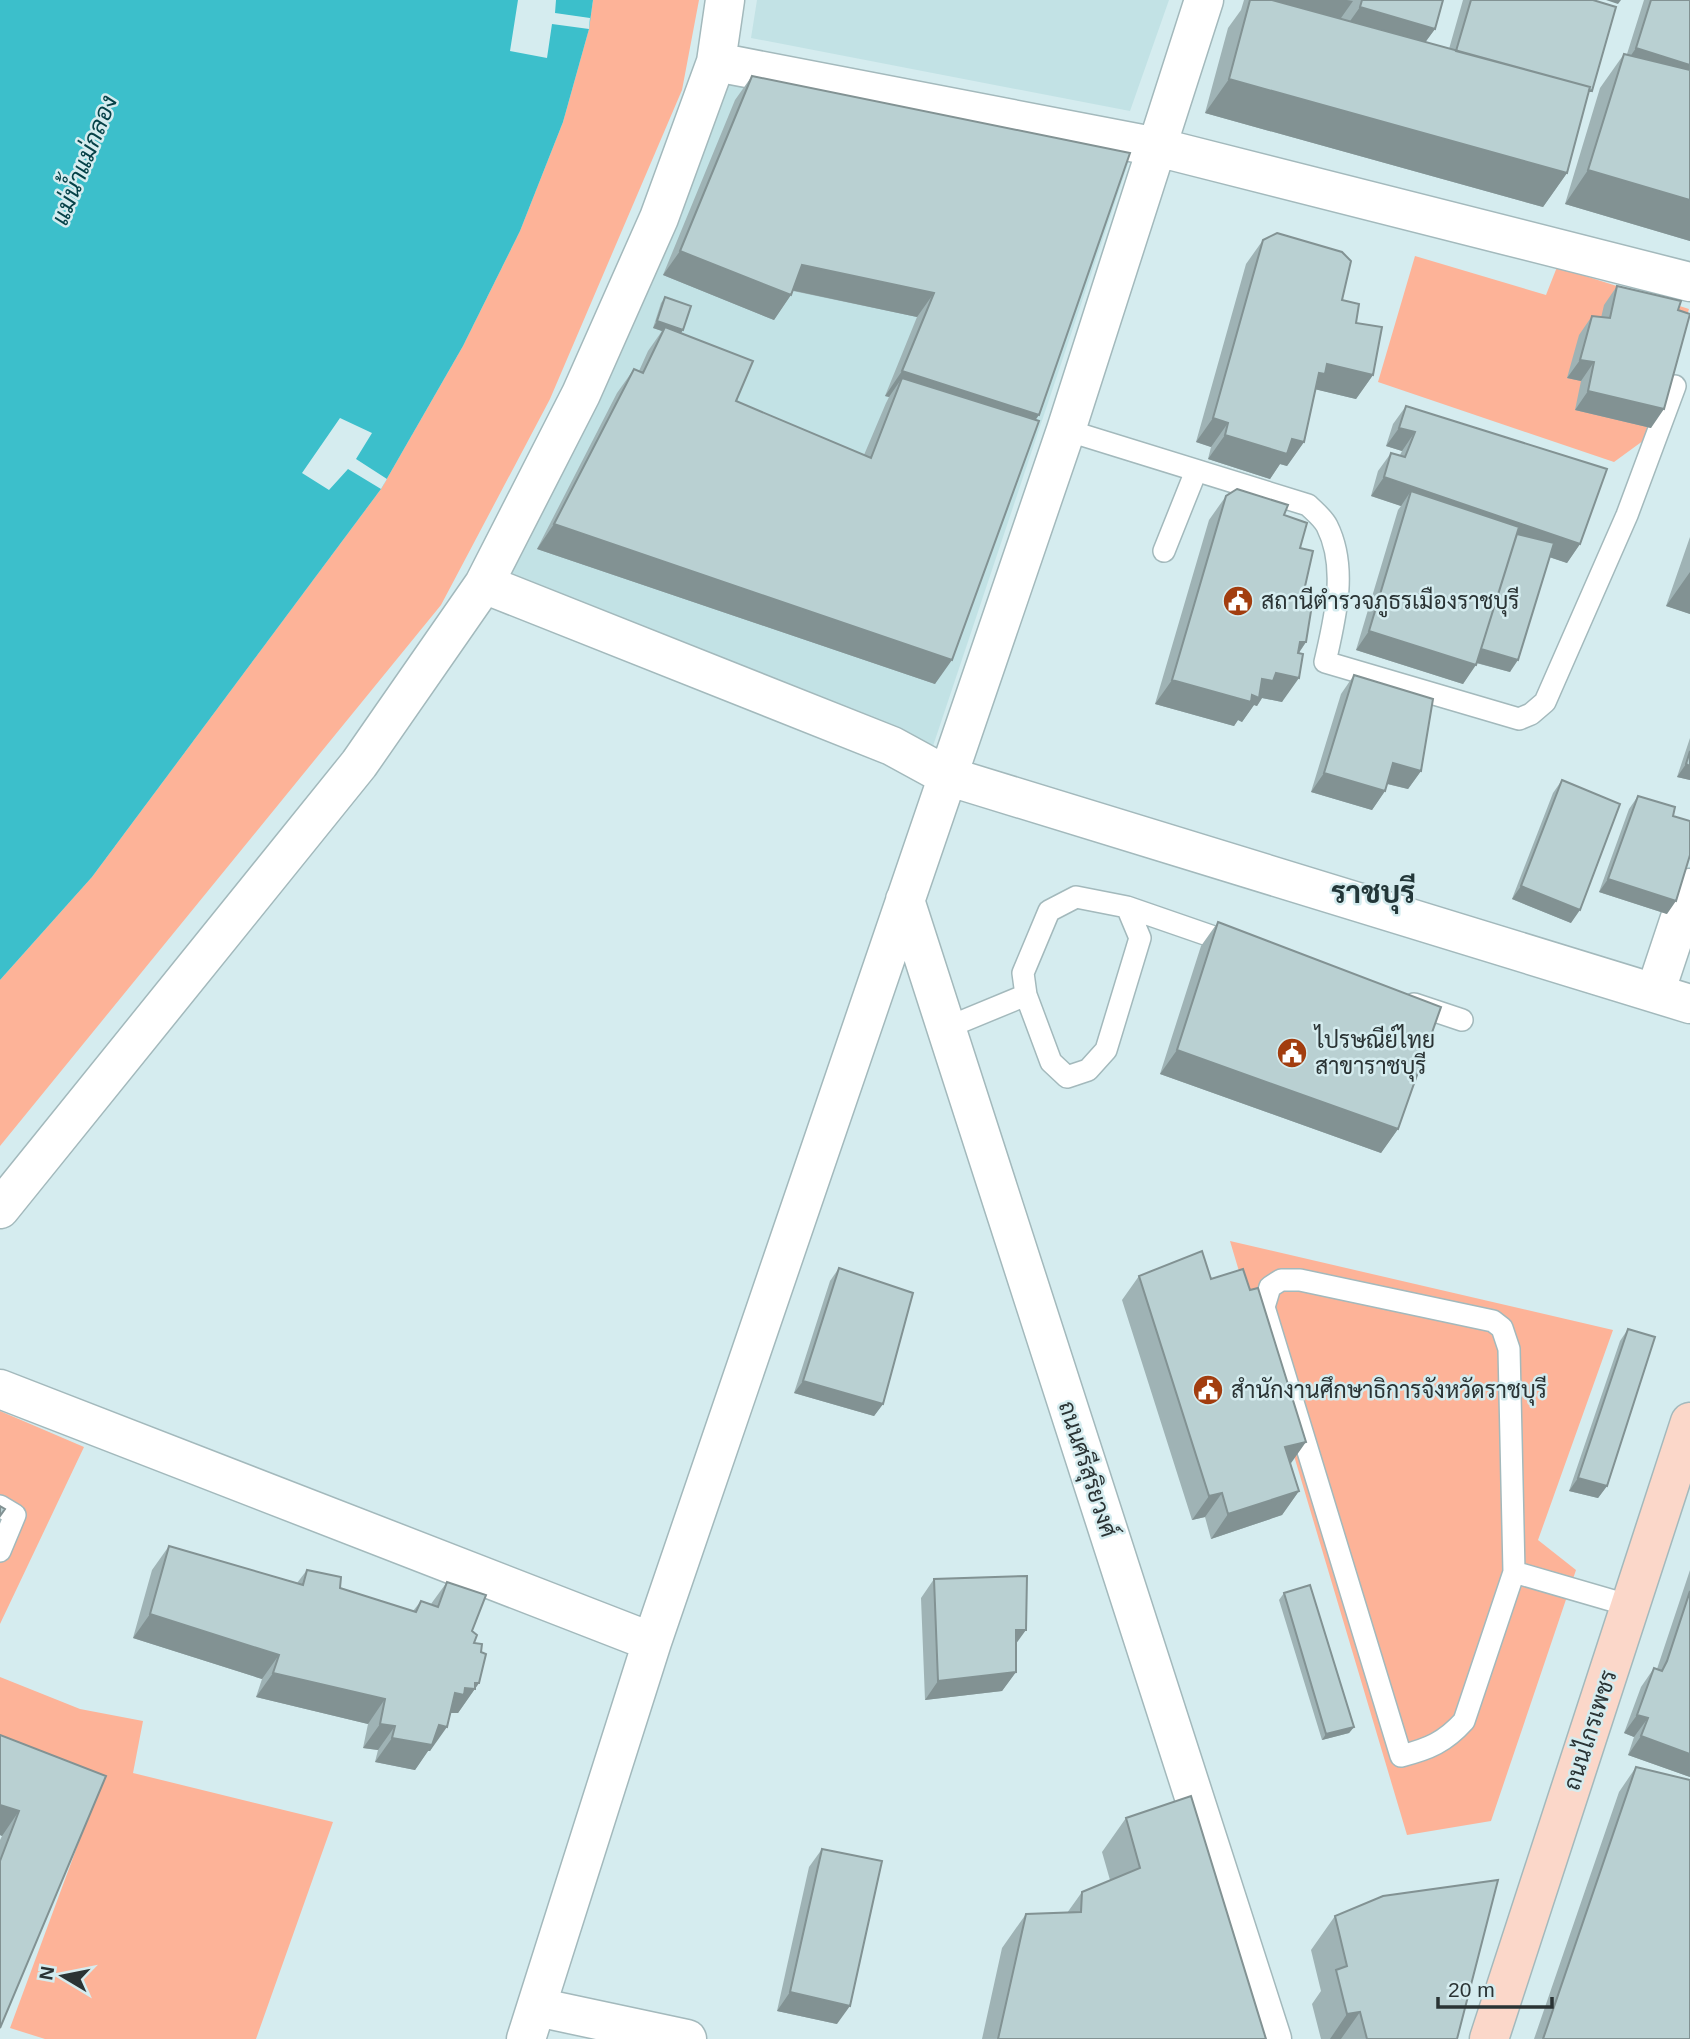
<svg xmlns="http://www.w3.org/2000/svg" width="1690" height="2039" font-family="Helvetica,Sarabun,sans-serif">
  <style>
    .built { fill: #c2e2e5 }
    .green { fill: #fdb398 }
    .water { fill: #3cbfcb }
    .pier { fill: #d5ecef }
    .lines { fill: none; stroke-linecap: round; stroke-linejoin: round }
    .lane-casing { stroke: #a3b9bc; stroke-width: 24 }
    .street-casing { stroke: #a3b9bc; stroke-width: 41 }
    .secondary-casing { stroke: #a3b9bc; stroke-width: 41 }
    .lane { stroke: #fff; stroke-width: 21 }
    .street { stroke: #fff; stroke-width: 38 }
    .secondary { stroke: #fbd7c9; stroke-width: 38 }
    .wall { fill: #9fb3b5 }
    .shaded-wall { fill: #829293 }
    .building { fill: #b9d0d2; stroke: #829293; stroke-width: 2 }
    .labels { text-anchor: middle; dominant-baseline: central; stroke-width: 5; stroke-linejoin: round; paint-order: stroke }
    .poi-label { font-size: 23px; fill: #2a3334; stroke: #d5ecef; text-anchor: start }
    .street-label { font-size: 23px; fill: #2a3334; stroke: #d5ecef }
    .water-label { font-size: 24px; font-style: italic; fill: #054147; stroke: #d5ecef }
    .district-label { font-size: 30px; font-weight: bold; fill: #233739; stroke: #d5ecef }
  </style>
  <rect width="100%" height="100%" fill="#d5ecef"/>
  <path class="built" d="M757 0H1169L1130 111 751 38Z
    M729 79 1130 158 931 752 507 580Z"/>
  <path class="green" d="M593 0H699L682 90 550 399 441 605 0 1146V980L92 877 381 489 463 346 520 231 563 122 589 29Z
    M1415 256 1546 295 1557 267 1689 309 1651 435 1614 462 1378 382Z
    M1230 1241 1613 1330 1538 1540 1576 1570 1491 1821 1407 1835Z
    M0 1411 84 1447 0 1624Z
    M0 1677 80 1709 143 1721 133 1773 333 1822 256 2039H45L10 2028 94 1801 0 1766Z"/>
  <path class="water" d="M0 0H593L589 29 563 122 520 231 463 346 381 489 92 877 0 980Z"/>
  <path class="pier" d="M518 0H556L555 13 590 18 589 29 552 24 547 58 510 51Z
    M340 418 372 433 356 459 387 479 381 489 348 469 329 490 302 473Z"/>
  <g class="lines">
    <g class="lane-casing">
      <path id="lane" d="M1066 430 1308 505C1314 511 1323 518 1327 526 1348 568 1335 618 1325 662L1519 719 1531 714 1545 702 1627 515 1675 386
        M1164 551 1196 471
        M1127 907 1234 944
        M1414 1004 1462 1020
        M946 1028 1026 995 1023 973 1049 911 1076 897 1127 907 1140 938 1106 1050 1088 1070 1067 1077 1051 1062 1026 995
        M0 1506 15 1515 0 1551
        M1514 1572 1509 1349 1502 1328 1493 1321 1300 1280H1281L1270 1287 1264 1307 1401 1756C1429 1749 1445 1742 1464 1721L1514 1572 1631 1606"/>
    </g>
    <g class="street-casing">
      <path id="street" d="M716 62 1157 147 1690 282
        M484 584 892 746 947 776 1690 1004
        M905 900 1272 2039
        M1655 993 1690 888
        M0 1209 359 764 484 584 581 394 659 218 716 62 725 0
        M0 1389 652 1642
        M537 2007 687 2039
        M526 2039 652 1642 1066 430 1204 0"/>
    </g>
    <g class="secondary-casing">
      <path id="secondary" d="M1489 2039 1690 1422"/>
    </g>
    <use href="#lane" class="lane"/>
    <use href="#street" class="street"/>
    <use href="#secondary" class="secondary"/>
  </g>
  <path class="wall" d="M1244 0H1443L1435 29 1425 42 1449 49 1463 0H1593L1587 97 1567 173 1543 207 1205 113 1228 28 1241 10Z
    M1644 0H1690V241L1565 204 1600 88 1624 54H1627Z
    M752 76 1036 420 935 684 537 549 617 393 634 369 639 371 648 351 662 331 653 328 661 303 665 297 683 330 681 333 736 401 864 455 886 403 889 397 885 396 917 317 793 291 774 320 663 275 735 100Z
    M1263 240 1342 300 1356 323 1373 375 1356 399 1315 389 1304 442 1287 466 1280 464 1270 479 1208 459 1211 447 1196 442 1246 264Z
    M1617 286 1678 310 1651 428 1575 410 1581 381 1567 378 1579 335 1592 316 1601 318 1604 305Z
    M1406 406 1580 544 1567 563 1549 557 1510 672 1476 663 1463 684 1356 650 1398 510 1401 506 1371 496 1378 471 1391 453 1400 455 1402 451 1386 446 1393 424Z
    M1226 496 1284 515 1300 548 1301 604 1306 642 1299 653 1282 702 1262 698 1257 706 1254 705 1242 722 1238 720 1234 726 1155 704 1209 520Z
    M1690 537V614L1666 606Z
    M1354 675 1421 771 1408 789 1387 784 1385 791 1372 810 1311 792 1341 694Z
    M1690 738V780L1677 777Z
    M1562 780 1571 923 1512 899 1553 793Z
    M1638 796 1673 816 1667 914 1599 892 1629 809Z
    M1218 922 1398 1129 1381 1153 1160 1074 1201 946Z
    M839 1268 883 1404 874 1416 794 1393 830 1281Z
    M1139 1276 1211 1279 1250 1290 1290 1464 1299 1491 1282 1515 1211 1539 1205 1517 1192 1520 1122 1300Z
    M1628 1329 1607 1486 1598 1498 1569 1491 1620 1341Z
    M169 1546 297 1583 307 1570 340 1588 413 1611 421 1601 431 1604 447 1582 472 1631 479 1683 458 1713H451L430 1751H428L415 1770 375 1762 378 1750 363 1748 368 1724 256 1697 262 1679 133 1638 152 1570Z
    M1690 1570V1777L1628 1755 1634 1737 1624 1733 1641 1687 1654 1668 1657 1669Z
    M934 1579 1016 1644V1672L1002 1691 925 1700 921 1598Z
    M1284 1593 1354 1727 1349 1733 1322 1740 1279 1600Z
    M0 1735 106 1776 0 2028V1840L2 1836 0 1835Z
    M1636 1767 1690 2039H1534L1619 1792Z
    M1126 1818 1266 2039H982L1002 1948 1026 1914 1067 1913 1082 1892 1110 1880 1102 1852Z
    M822 1849 837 2024 777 2011 809 1867Z
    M1335 1916 1457 2039H1321L1312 2004 1321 1991 1311 1950Z"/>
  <path class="shaded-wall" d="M1250 0H1347L1353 1 1329 35Z
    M1606 0H1621L1618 4Z
    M1360 7 1435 29 1411 62 1336 41Z
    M1636 48 1690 65V87L1623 67Z
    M1229 79 1567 173 1543 207 1205 113Z
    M1588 170 1690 200V241L1565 204Z
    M680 251 791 295 774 320 663 275Z
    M802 265 934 293 917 317 786 289Z
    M657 321 683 330 678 337 665 327 662 331 653 328Z
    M1580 360 1594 362 1581 381 1567 378Z
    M1327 364 1373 375 1356 399 1314 389 1319 373Z
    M902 371 1039 415 1022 439 902 378 889 397 885 396Z
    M1588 391 1664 409 1651 428 1575 410Z
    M1213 418 1228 423 1211 447 1196 442Z
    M1399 428 1415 432 1402 451 1386 446Z
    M1225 435 1292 439 1304 442 1287 466 1280 464 1270 479 1208 459Z
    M1384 477 1580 544 1567 563 1511 544 1411 491 1401 506 1371 496Z
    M554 524 952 660 935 684 537 549Z
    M1690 572V614L1666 606Z
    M1369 631 1476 665 1463 684 1356 650Z
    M1300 642H1306L1289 667Z
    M1479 649 1518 660 1510 672 1470 661Z
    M1276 673 1299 678 1282 702 1262 698 1257 706 1254 705 1242 722 1238 720 1234 726 1155 704 1172 680 1262 679Z
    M1393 763 1421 771 1408 789 1380 782Z
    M1686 764 1690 766V780L1677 777Z
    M1324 773 1385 791 1372 810 1311 792Z
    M1608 879 1676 901 1667 914 1599 892Z
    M1521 886 1580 910 1571 923 1512 899Z
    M1177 1050 1398 1129 1381 1153 1160 1074Z
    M803 1381 883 1404 874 1416 794 1393Z
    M1306 1442 1289 1466 1285 1447Z
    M1578 1478 1607 1486 1598 1498 1569 1491Z
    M1299 1491 1282 1515 1211 1539 1228 1514Z
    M1222 1493 1205 1517 1192 1520 1209 1496Z
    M150 1614 279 1655 262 1679 133 1638Z
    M1016 1630H1026L1013 1648Z
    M1016 1672 1002 1691 925 1700 938 1681Z
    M273 1673 385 1699 368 1724 256 1697Z
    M475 1683H479L458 1713H451L447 1719 455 1693Z
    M1637 1715 1648 1718 1634 1737 1624 1733Z
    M380 1724 395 1726 378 1750 363 1748Z
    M439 1725 447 1727 430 1751H428L415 1770 375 1762 392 1738Z
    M1354 1727 1349 1733 1322 1740 1326 1734Z
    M1641 1736 1690 1754V1777L1628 1755Z
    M0 1805 19 1811 2 1836 0 1835Z
    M790 1992 850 2006 837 2024 777 2011Z
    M1360 2012 1341 2039H1330L1347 2014Z"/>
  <path class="building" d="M1250 0H1272L1590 87 1567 173 1229 79Z
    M1362 0H1443L1435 29 1360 7Z
    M1471 0H1593L1616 7 1592 91 1589 90 1590 87 1456 51Z
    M1651 0H1690V65L1636 48Z
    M1624 54 1690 70V200L1588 170Z
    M752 76 1130 153 1039 415 902 371 934 293 802 265 791 295 680 251Z
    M1277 233 1342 252 1351 261 1342 300 1359 304 1356 323 1382 327 1373 375 1327 364 1325 374 1319 373 1304 442 1292 439 1287 454 1225 435 1228 423 1213 418 1263 240Z
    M1617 286 1681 301 1678 310 1690 314 1664 409 1588 391 1594 362 1580 360 1592 316 1610 318Z
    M665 297 691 306 683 330 657 321Z
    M665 327 753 361 736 401 871 458 902 378 1039 421 952 660 554 524 634 369 643 373Z
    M1406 406 1607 469 1580 544 1384 477 1391 453 1405 457 1415 432 1399 428Z
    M1237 489 1288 505 1284 515 1307 523 1300 548 1313 551 1301 604 1312 605 1306 642H1300L1298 653 1303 654 1299 678 1276 673 1273 681 1262 679 1259 698 1252 695 1251 702 1172 680 1226 496Z
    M1411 491 1519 527 1476 665 1369 631Z
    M1517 534 1554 543 1518 660 1481 649Z
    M1354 675 1433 699 1421 771 1393 763 1385 791 1324 773Z
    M1690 751V766L1686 764Z
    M1562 780 1620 804 1580 910 1521 886Z
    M1638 796 1675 807 1673 816 1690 821V855L1676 901 1608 879Z
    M1218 922 1441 1007 1398 1129 1177 1050Z
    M1202 1251 1211 1279 1243 1269 1250 1290 1258 1288 1306 1442 1285 1447 1299 1491 1228 1514 1222 1493 1209 1496 1139 1276Z
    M839 1268 913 1293 883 1404 803 1381Z
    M1628 1329 1655 1337 1607 1486 1578 1478Z
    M0 1506 5 1509 0 1516Z
    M169 1546 303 1585 307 1570 341 1577 340 1588 416 1612 421 1601 438 1607 447 1582 486 1595 472 1631 477 1635 474 1643 482 1644 481 1652 486 1654 479 1683H475V1689L465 1688 464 1695 455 1693 447 1727 439 1725 432 1745 392 1738 395 1726 380 1724 385 1699 273 1673 279 1655 150 1614Z
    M1027 1576 1026 1630H1016V1672L938 1681 934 1579Z
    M1310 1585 1354 1727 1326 1734 1284 1593Z
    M1690 1591V1754L1641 1736 1648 1718 1637 1715 1654 1668 1662 1671 1667 1661Z
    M0 1735 106 1776 0 2028V1861L19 1811 0 1805Z
    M1636 1767 1690 1780V2039H1543Z
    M1191 1796 1266 2039H998L1026 1914 1081 1912 1082 1892 1140 1868 1126 1818Z
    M822 1849 882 1861 850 2006 790 1992Z
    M1498 1880 1457 2039H1367L1360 2012 1347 2014 1336 1970 1347 1966 1335 1916 1383 1896Z"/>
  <defs>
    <g id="civic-disc" transform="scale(1.575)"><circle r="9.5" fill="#a23d0f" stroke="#d5ecef"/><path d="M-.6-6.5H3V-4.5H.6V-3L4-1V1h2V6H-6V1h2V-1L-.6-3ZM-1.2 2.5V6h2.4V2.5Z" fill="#fff"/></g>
  </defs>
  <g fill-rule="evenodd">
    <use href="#civic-disc" x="1238" y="601"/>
    <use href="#civic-disc" x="1292" y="1053"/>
    <use href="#civic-disc" x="1208" y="1390"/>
  </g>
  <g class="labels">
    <g class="poi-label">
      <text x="1261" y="601">สถานีตำรวจภูธรเมืองราชบุรี</text>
      <text x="1315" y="1040">ไปรษณีย์ไทย<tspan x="1315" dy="26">สาขาราชบุรี</tspan></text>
      <text x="1231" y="1390">สำนักงานศึกษาธิการจังหวัดราชบุรี</text>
    </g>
    <g class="street-label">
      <text transform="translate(1088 1469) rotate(72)">ถนนศรีสุริยวงศ์</text>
      <text transform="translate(1590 1730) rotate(-72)">ถนนไกรเพชร</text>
    </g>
    <g class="water-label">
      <text transform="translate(84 160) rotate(-68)">แม่น้ำแม่กลอง</text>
    </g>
    <g class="district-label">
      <text x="1373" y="892">ราชบุรี</text>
    </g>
  </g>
  <g transform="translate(63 1976) rotate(280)" stroke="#d5ecef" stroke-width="5" paint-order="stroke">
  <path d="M0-5L12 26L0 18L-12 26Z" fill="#2a3334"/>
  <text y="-10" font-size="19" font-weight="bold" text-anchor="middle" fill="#2a3334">N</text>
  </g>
  <path d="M1438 1997v10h114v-10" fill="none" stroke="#2a3334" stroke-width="3.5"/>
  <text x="1448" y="1997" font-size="21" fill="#2a3334" stroke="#d5ecef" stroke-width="5" paint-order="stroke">20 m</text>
</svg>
